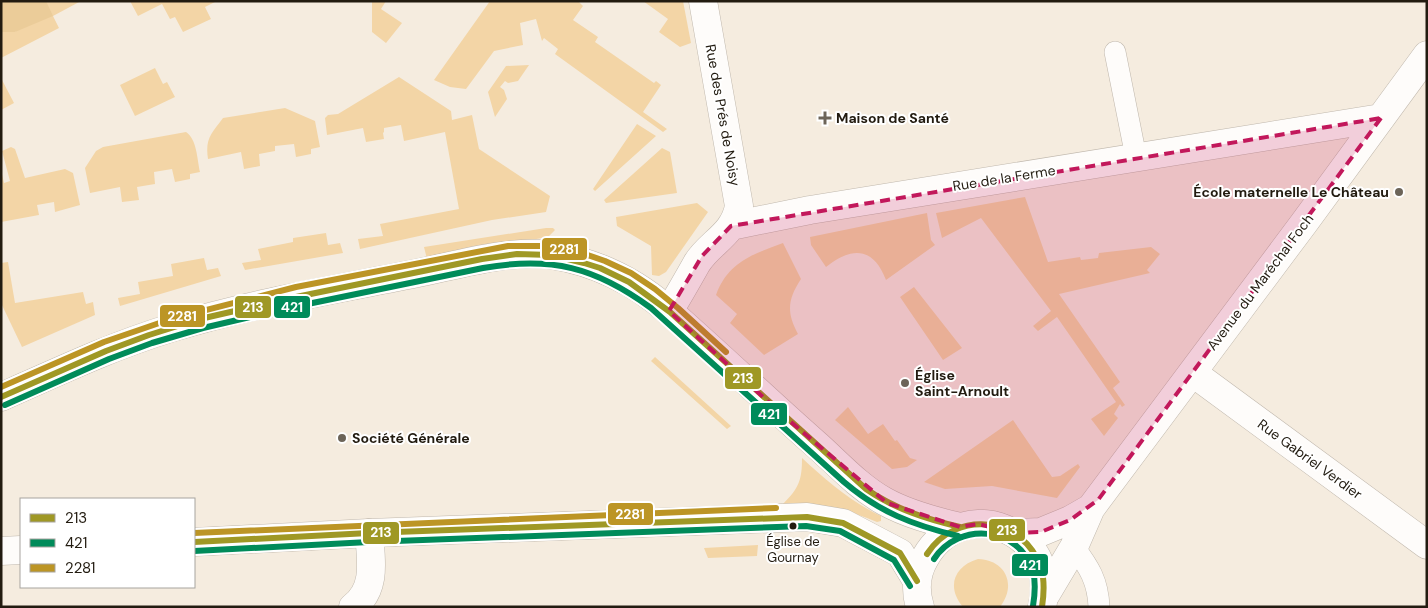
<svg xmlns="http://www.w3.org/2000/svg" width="1428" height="608" font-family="'DM Sans',sans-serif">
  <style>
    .green { fill: #f3d5a6 }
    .forest { fill: #ebcc99 }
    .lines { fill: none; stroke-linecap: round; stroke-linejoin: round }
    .lane-casing { stroke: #c0b8ad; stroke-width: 22 }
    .street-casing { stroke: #c0b8ad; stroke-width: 29 }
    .secondary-casing { stroke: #c0b8ad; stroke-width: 29 }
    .lane { stroke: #fefcfa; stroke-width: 21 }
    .street { stroke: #fefcfa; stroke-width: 28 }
    .secondary { stroke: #fefcfa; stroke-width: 28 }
    .bus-1-casing { stroke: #fff; stroke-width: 10 }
    .bus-2-casing { stroke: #fff; stroke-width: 10 }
    .bus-3-casing { stroke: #fff; stroke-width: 10 }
    .bus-1 { stroke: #9f9825; stroke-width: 6 }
    .bus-2 { stroke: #008b5a; stroke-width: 6 }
    .bus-3 { stroke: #bc9525; stroke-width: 6 }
    .marked { fill: #c2185b; fill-opacity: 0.2; stroke: #c2185b; stroke-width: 4; stroke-dasharray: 10 6; stroke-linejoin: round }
    .poi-dot { fill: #6c6458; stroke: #fff; stroke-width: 2 }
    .bus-dot { fill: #221b10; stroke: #fff; stroke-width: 2 }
    .labels { text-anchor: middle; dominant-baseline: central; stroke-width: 4; stroke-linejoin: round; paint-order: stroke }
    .bus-label { font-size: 13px; fill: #221b10; stroke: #fff }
    .street-label { font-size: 14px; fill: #221b10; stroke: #fff }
    .poi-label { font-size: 14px; font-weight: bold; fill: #221b10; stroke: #fff; text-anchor: start }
    .line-badge { stroke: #fff; stroke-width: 2 }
    .badge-label { font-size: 14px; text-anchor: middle; font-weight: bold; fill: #fff }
  </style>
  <rect width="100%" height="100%" fill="#f5ecdf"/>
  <path class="green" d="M46 1H81L53 16 59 28 1 58V32H15Z
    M130 1H217L205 7 211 19 183 32 175 17 170 19 162 4 138 16Z
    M372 1H386L381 9 402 23 386 43 372 32Z
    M490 1H578L583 6 573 20 598 37 595 42 654 83 656 81 661 85 643 112 667 129 663 132 555 54 558 49 544 38 542 41 536 19 520 23 523 45 494 51 466 89 450 87 434 80Z
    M643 1H683L691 43 680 47 659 32 668 19Z
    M529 65 518 81 508 83 505 81 500 87 504 90 507 99 495 117 488 92 506 66Z
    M155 68 163 84 167 82 175 97 135 116 120 85Z
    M399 77 451 111 452 120 472 115 479 149 550 196 546 212 492 220 360 249 358 239 383 236 380 224 459 209 445 132 404 141 401 125 384 128V132L383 133 384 139 366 142 363 128 327 135 325 118 328 115 338 114Z
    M1 78 14 103 1 110Z
    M285 108 315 121 320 147 311 149V154L296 157 294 144 275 146V151L259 154 260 166 244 169 241 152 208 159C205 139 211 134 223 118Z
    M637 124 656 136 595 191 593 189Z
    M186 132C197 139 197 159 200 172L190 174V179L175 182 172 169 154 172 155 184 137 187 139 200 122 202 120 187 90 193 85 168 96 151 103 147Z
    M11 147 15 149 25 178 65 169 73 173 80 205 55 212 54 202 37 205 39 215 1 222V170L4 183 10 181 2 151Z
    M662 148 670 152 677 193 606 203 604 200Z
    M1025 197 1048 262 1080 257 1081 260 1098 258 1099 253 1151 247 1160 254 1147 270 1150 273 1059 294 1120 382 1113 388 1125 405 1122 407 1120 404 1114 414 1118 418 1104 436 1091 419 1116 402 1057 317 1038 331 1033 326 1051 311 981 218 942 238 936 213Z
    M697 203 708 212 666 272 659 276 652 275 651 246 617 226 616 217Z
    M927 213 931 240 935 245 886 280C873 246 851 247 826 267L811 245 810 237Z
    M546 228H553L555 230 549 236 542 238 427 259 424 247Z
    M326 233 328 245 340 243 343 253 245 270 242 263 261 260 258 249 293 242V238Z
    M783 243 801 279C788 299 786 312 798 334L764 355 730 323 737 314 716 295C728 262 753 254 783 243Z
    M204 258 207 270 218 268 221 276 120 306 118 298 140 294 138 282 173 276 171 264Z
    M8 262 15 303 83 292 86 304 93 302 95 315 22 347 1 303V263Z
    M914 287 962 348 943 360 900 297Z
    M655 357 731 426 727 429 651 361Z
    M848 407 868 434 883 424 895 441 897 440 910 458 917 460 907 467 892 469 835 420Z
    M1013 420 1052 477 1060 476 1078 464 1080 467 1057 498 992 486 945 489 924 482Z
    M802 458C826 480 851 502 881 516V521L877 522C846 509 817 503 783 504 799 488 802 480 802 458Z
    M758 545 757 556 708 558 704 548Z
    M978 559C1006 560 1017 585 1000 607H963C946 587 954 566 978 559Z"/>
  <path class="forest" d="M1 1H46L53 16 15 32H1Z"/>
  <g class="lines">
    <g class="lane-casing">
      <path id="lane" d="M1115 52 1136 157
        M1074 547C1089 567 1098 581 1099 607"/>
    </g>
    <g class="street-casing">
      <path id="street" d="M731 226 810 210 1381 118
        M669 311C679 295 688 279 697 263 710 242 734 235 739 206L703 1
        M1193 373 1427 545
        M1014 533 1041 532 1070 520 1091 508 1304 223 1427 55
        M1046 594 1074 547 1091 508
        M353 607C377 589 371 560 369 533"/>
    </g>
    <g class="secondary-casing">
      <path id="secondary" d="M1 397C57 372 112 346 171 328 249 304 332 290 413 274 455 266 508 249 551 255 597 262 635 281 670 312 720 356 768 402 818 446 839 465 859 487 884 501 907 514 934 521 960 527
        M194 542 369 533 807 517 843 523 900 553 917 581
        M1 551 21 550
        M920 607C915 591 916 573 925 558 963 491 1061 531 1042 607"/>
    </g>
    <use href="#lane" class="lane"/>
    <use href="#street" class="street"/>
    <use href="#secondary" class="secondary"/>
    <g class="bus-1-casing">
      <path id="bus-1" d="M1 397 106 351 149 335 200 319 291 298 482 259 517 254 551 255 584 263 600 268 629 282 670 312 866 489C895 509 926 519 960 527
        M194 542 369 533 807 517 843 523 900 553 917 581
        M927 554C956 509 1024 516 1041 568 1045 581 1044 594 1042 607"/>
    </g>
    <g class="bus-2-casing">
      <path id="bus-2" d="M5 405 109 359 152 343 203 328 293 307 483 268C551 256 595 267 651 308L844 482C879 512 913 525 958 536
        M194 551 369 542 806 526 840 531 894 560 910 586
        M934 559C959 521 1019 526 1033 571 1036 583 1035 594 1033 606"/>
    </g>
    <g class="bus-3-casing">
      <path id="bus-3" d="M1 387 104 342 171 319 296 287 508 246H545L576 251 605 261 631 273 655 289 678 308 726 352
        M194 533 776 508"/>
    </g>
    <use href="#bus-1" class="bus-1"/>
    <use href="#bus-2" class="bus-2"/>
    <use href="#bus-3" class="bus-3"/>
  </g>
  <path class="marked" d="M1381 118 1098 500 1070 520 1041 532 1014 533 978 524 960 527 887 503 786 418 669 311 702 256 731 226Z"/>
  <g class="poi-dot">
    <path d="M822.5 110.5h5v5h5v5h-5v5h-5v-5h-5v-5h5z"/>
    <circle cx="1399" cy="192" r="5"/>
    <circle cx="905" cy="383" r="5"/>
    <circle cx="342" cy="438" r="5"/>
  </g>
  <circle class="bus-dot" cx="793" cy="526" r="4.5"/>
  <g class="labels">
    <g class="bus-label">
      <text x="793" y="541">Église de<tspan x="793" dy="16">Gournay</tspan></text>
    </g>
    <g class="street-label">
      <text transform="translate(723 115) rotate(80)">Rue des Prés de Noisy</text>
      <text transform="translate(1004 178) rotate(-9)">Rue de la Ferme</text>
      <text transform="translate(1260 282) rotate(-53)">Avenue du Maréchal Foch</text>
      <text transform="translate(1310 459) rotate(36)">Rue Gabriel Verdier</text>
    </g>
    <g class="poi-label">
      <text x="836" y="118">Maison de Santé</text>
      <text x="1389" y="192" text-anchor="end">École maternelle Le Château</text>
      <text x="915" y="375">Église<tspan x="915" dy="16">Saint-Arnoult</tspan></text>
      <text x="352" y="438">Société Générale</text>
    </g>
  </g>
  <g class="line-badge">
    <rect x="541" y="237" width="47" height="24" rx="5" fill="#bc9525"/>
    <rect x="234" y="295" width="38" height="24" rx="5" fill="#9f9825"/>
    <rect x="273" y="295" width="38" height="24" rx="5" fill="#008b5a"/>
    <rect x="159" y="304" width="47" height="24" rx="5" fill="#bc9525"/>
    <rect x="724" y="366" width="38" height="24" rx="5" fill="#9f9825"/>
    <rect x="750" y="402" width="38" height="24" rx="5" fill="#008b5a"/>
    <rect x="607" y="502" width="47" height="24" rx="5" fill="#bc9525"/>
    <rect x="988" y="518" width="38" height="24" rx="5" fill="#9f9825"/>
    <rect x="362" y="521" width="38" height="24" rx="5" fill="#9f9825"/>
    <rect x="1011" y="553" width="38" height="24" rx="5" fill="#008b5a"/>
  </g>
  <g class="badge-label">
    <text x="564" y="254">2281</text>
    <text x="253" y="312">213</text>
    <text x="292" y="312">421</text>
    <text x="182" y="321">2281</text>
    <text x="743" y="383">213</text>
    <text x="769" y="419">421</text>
    <text x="630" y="519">2281</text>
    <text x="1007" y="535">213</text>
    <text x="381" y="537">213</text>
    <text x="1030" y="570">421</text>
  </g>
  <rect width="1428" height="608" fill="none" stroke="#221b10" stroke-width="5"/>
  <rect x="20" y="498" width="175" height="90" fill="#ffffff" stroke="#a7a49f"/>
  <rect x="30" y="514" width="25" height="8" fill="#9f9825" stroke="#a7a49f"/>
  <text x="65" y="523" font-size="15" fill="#221b10">213</text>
  <rect x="30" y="539" width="25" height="8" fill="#008b5a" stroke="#a7a49f"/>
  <text x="65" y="548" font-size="15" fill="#221b10">421</text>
  <rect x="30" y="564" width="25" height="8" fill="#bc9525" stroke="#a7a49f"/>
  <text x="65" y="573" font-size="15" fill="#221b10">2281</text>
</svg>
